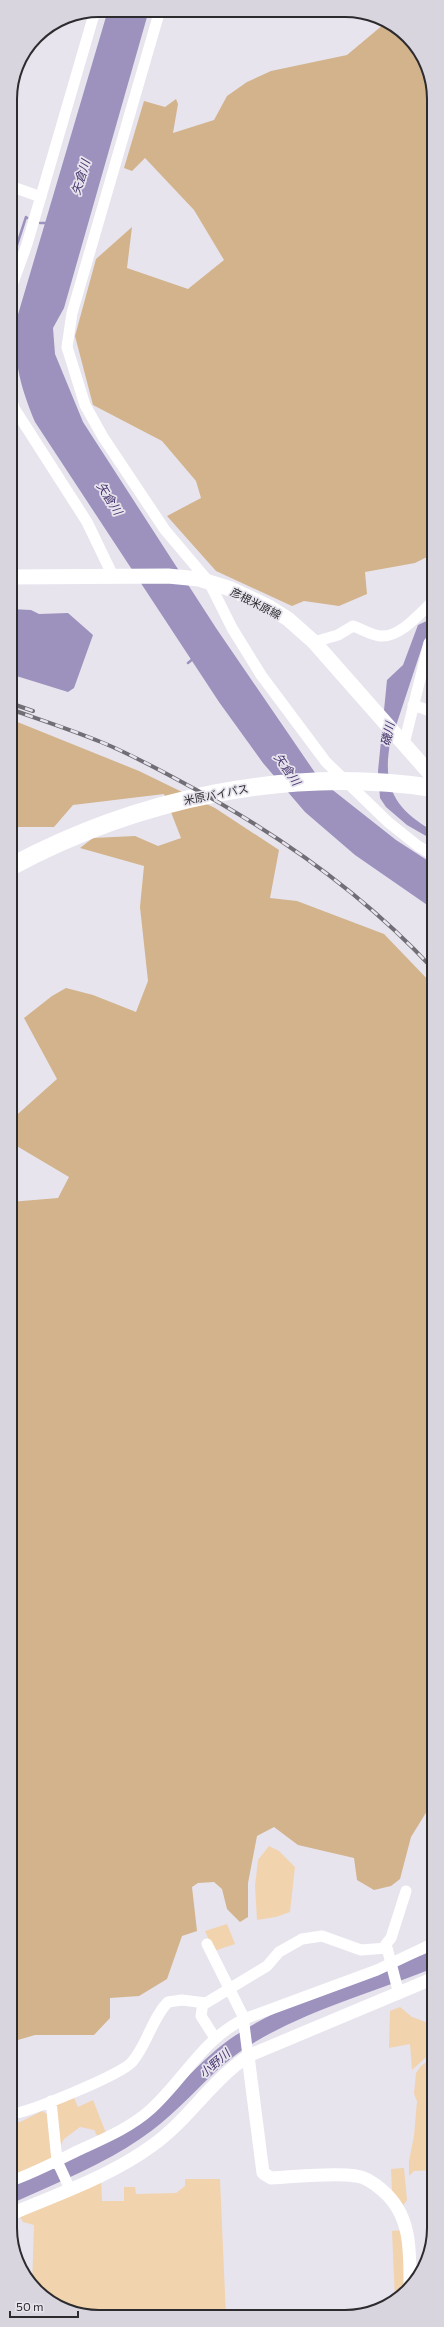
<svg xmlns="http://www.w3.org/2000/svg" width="444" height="2327" font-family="Commissioner,'Noto Sans JP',sans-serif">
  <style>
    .green { fill: #f1d3ae }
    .forest { fill: #d2b38b }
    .water { fill: #9d91bd }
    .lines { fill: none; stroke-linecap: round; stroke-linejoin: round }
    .stream { stroke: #9d91bd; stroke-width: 2.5 }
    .river { stroke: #9d91bd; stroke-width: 16 }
    .minor { stroke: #fff; stroke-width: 11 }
    .tertiary { stroke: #fff; stroke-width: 13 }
    .secondary { stroke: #fff; stroke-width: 15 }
    .trunk { stroke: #fff; stroke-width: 18 }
    .rail-casing { stroke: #716f75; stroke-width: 4 }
    .rail { stroke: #e7e4ee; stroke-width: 2.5; stroke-dasharray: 8; stroke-linecap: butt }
    .labels { text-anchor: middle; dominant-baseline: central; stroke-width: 3.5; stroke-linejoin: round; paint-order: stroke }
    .street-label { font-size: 11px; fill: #2c2b2e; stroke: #e7e4ee }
    .water-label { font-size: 12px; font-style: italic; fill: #48366e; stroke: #e7e4ee }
    .rim { fill: none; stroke: #2c2b2e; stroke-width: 2 }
  </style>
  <rect width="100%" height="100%" fill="#e7e4ee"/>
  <path class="green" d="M269 1846 279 1851 295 1867 290 1912 276 1917 257 1920 255 1886 258 1860Z
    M227 1924 235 1944 214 1951 205 1931Z
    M400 2007 412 2017 434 2025V2050L412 2070 410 2044 389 2048 390 2011Z
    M434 2056V2170L414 2171 409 2176V2161L414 2136 417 2101 414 2094 416 2073 421 2066Z
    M73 2095 78 2107 93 2100 106 2133 98 2137 94 2130 80 2127 64 2139 59 2149 55 2109 59 2101Z
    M42 2111 49 2115 52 2142 51 2159 11 2176V2124L20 2122Z
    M404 2168 407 2200 402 2207 392 2194 391 2169Z
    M101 2179 102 2201H124V2187H135L136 2194 176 2193 185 2186V2179H220L226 2316 81 2315 32 2287 34 2225 23 2222 20 2217Z
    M403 2230 407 2291 395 2300 392 2231Z"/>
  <path class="forest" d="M384 24 412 40 433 88V554L415 563 365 572 367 594 339 606 304 601 292 606 216 571 167 516 201 498 196 481 162 441 93 405 75 336 96 259 132 227 127 268 188 289 224 260 194 210 145 158 132 171 124 168 144 101 165 107 176 99 178 104 173 133 214 120 227 96 247 82 271 71 347 55Z
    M10 719 139 771 215 808 279 850 270 898 297 901 384 934 433 985 434 1793 427 1811 411 1837 400 1879 391 1886 374 1890 357 1880 354 1858 298 1845 274 1827 257 1836 248 1883V1917L240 1922 227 1909 222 1889 214 1882 198 1883 192 1887 197 1931 182 1936 167 1979 139 1996 110 1998V2018L94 2035H35L11 2042 10 1202 58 1198 69 1177 10 1142V1121L57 1079 24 1018 52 996 66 988 93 995 136 1012 148 981 140 907 144 866 80 848 93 838 135 836 158 846 181 838 164 794 73 805 54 827H10Z"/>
  <path class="water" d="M108 10H149L64 308 53 328 55 354 83 422 216 628 320 780 396 840 433 864V909L355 855 305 812 263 763 219 702 35 422C20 386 16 367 14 328Z
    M10 609 31 610 39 614 68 613 93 635 74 688 68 692 10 674Z
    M433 618V631L424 641 390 744C382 788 396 810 433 831V840L407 825 386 807 380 798 378 771 387 680 403 665 418 625Z"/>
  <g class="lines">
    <path class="stream" d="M40 223H47
      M10 253 14 254 26 217 27 218
      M188 663 194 658"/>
    <path class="river" d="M11 2195C57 2174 106 2155 147 2124 180 2100 205 2065 240 2042 299 2003 369 1986 434 1959"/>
    <path class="minor" d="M160 10 72 313 67 347 85 405 103 437 165 530 209 582 232 628 261 675 326 762 388 822 418 846 433 855
      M10 186 41 197
      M10 291 27 244 95 11
      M10 392 14 408 87 522 113 576
      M314 642 338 635 353 626C362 629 371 635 380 636 400 638 420 613 433 601
      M413 705 433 712
      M404 744 429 643 433 638
      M207 1944 243 2016 248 2056
      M399 1994 386 1944 391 1938 406 1891
      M203 2003 201 2016 215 2038
      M51 2101 57 2161 70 2189
      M11 2114C28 2113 120 2075 132 2062 147 2045 152 2018 168 2002L182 2000 206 2003 267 1966 279 1952 302 1939 322 1936 361 1950 387 1948
      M11 2181C34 2173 55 2162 77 2151 103 2139 130 2128 151 2109 185 2078 201 2041 244 2019L377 1970 434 1943"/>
    <path class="tertiary" d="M248 2056 263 2173 271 2178C295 2177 333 2172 356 2176 366 2177 374 2183 382 2190 412 2215 410 2252 410 2288
      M11 2214C58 2194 111 2176 153 2145 188 2120 210 2082 248 2056L434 1978"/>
    <path class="secondary" d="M10 577 168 576 199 579 231 589 269 607 288 619 314 642 433 777"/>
    <path class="trunk" d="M10 867C138 798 289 766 433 788"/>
    <g class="rail-casing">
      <path id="rail" d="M10 703 33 711
        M10 709C41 720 72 730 101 742 128 753 154 767 180 781 272 830 362 892 433 969"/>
    </g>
    <use href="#rail" class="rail"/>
  </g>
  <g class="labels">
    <g class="street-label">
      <text transform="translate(256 603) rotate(27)">彦根米原線</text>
      <text transform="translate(216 794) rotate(-11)">米原バイパス</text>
    </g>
    <g class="water-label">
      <text transform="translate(80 177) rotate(-73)">矢倉川</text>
      <text transform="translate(110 498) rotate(58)">矢倉川</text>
      <text transform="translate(387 734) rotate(-77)">磯川</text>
      <text transform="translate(288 769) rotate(55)">矢倉川</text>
      <text transform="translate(214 2063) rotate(-41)">小野川</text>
    </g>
  </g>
  <path d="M0 0H444V2327H0ZM99 17H345A82 82 0 0 1 427 99V2228A82 82 0 0 1 345 2310H99A82 82 0 0 1 17 2228V99A82 82 0 0 1 99 17Z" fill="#d8d5df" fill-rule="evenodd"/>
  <path class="rim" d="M99 17H345A82 82 0 0 1 427 99V2228A82 82 0 0 1 345 2310H99A82 82 0 0 1 17 2228V99A82 82 0 0 1 99 17Z"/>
  <path d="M10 2311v6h68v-6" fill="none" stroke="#2c2b2e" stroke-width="2"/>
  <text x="16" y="2311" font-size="12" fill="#2c2b2e" stroke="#e7e4ee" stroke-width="3" paint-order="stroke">50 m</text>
</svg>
